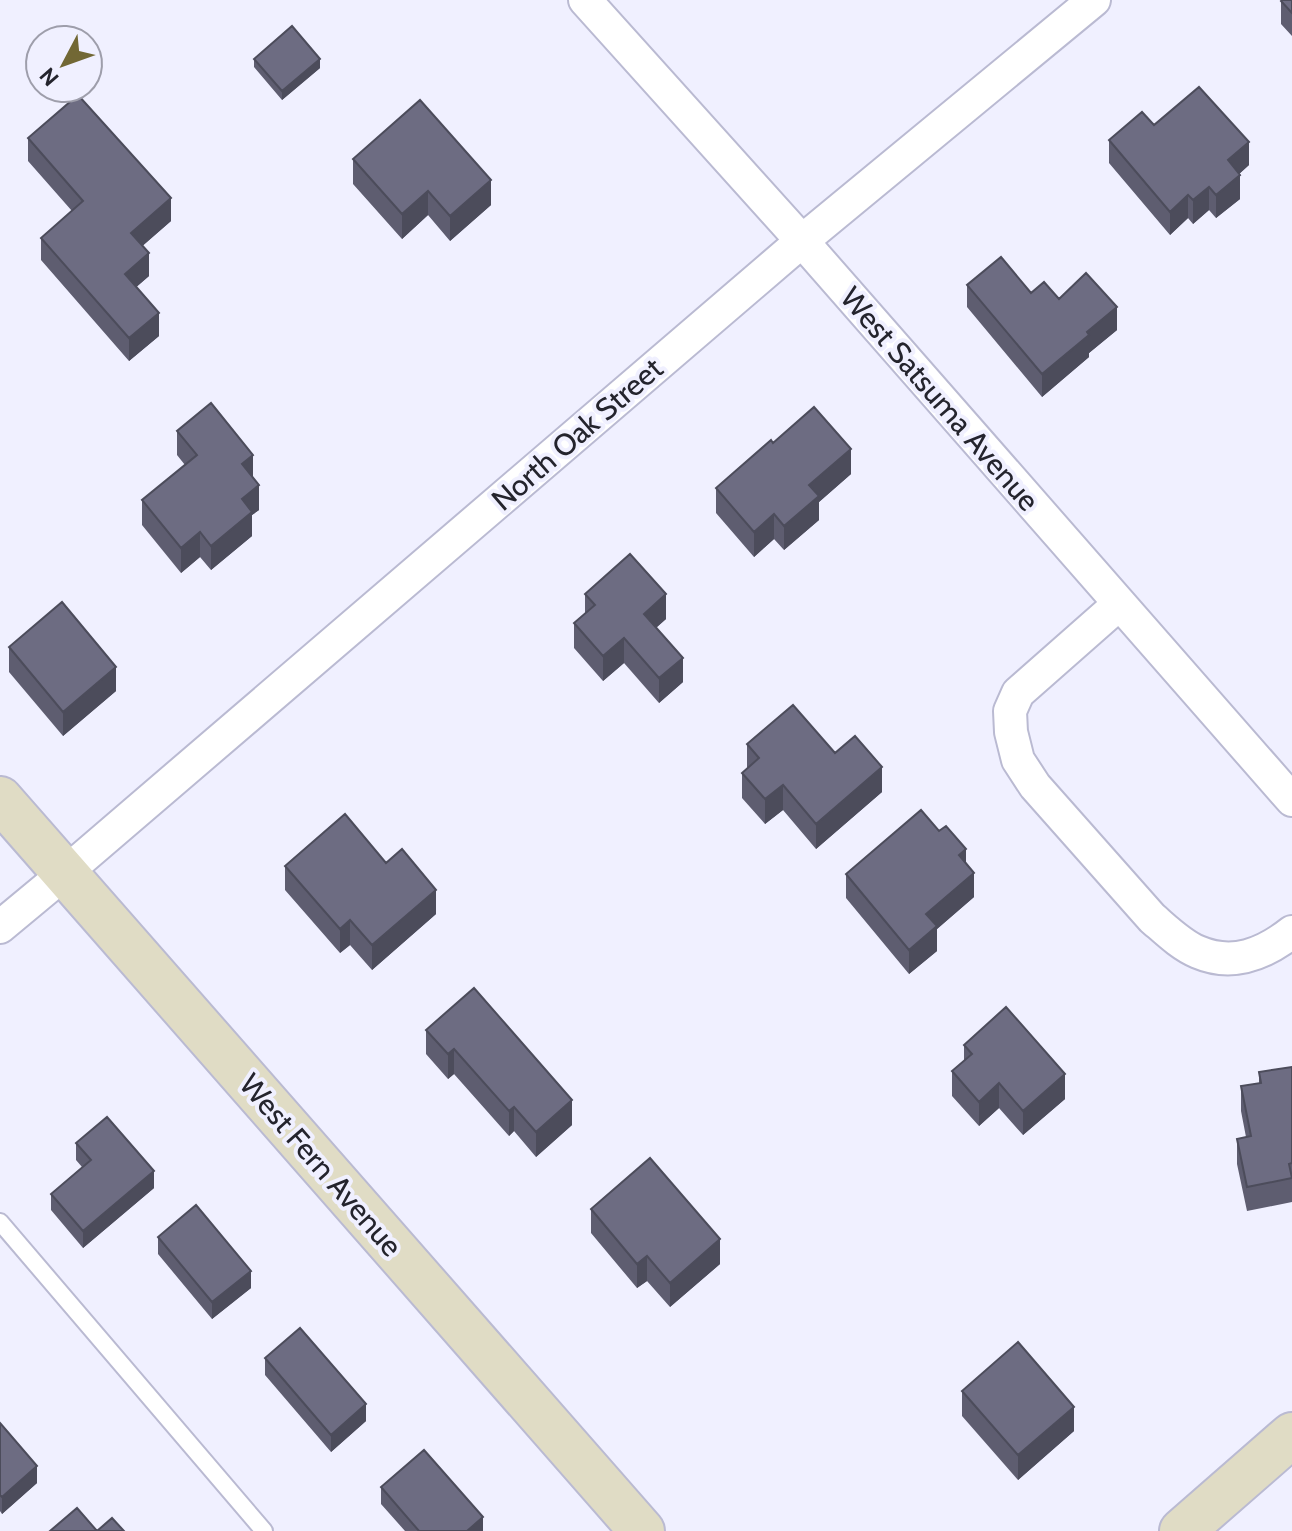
<svg xmlns="http://www.w3.org/2000/svg" width="1292" height="1531" font-family="Cabin,sans-serif">
  <style>
    .lines { fill: none; stroke-linecap: round; stroke-linejoin: round }
    .lane-casing { stroke: #babad2; stroke-width: 20 }
    .street-casing { stroke: #babad2; stroke-width: 36 }
    .secondary-casing { stroke: #babad2; stroke-width: 48 }
    .lane { stroke: #fff; stroke-width: 16 }
    .street { stroke: #fff; stroke-width: 32 }
    .secondary { stroke: #e0dcc5; stroke-width: 44 }
    .wall { fill: #5e5d70 }
    .shaded-wall { fill: #4c4c5b }
    .building { fill: #6d6c82; stroke: #4c4c5b; stroke-width: 2 }
    .labels { text-anchor: middle; dominant-baseline: central; stroke-width: 8; stroke-linejoin: round; paint-order: stroke }
    .street-label { font-size: 30px; fill: #24242d; stroke: #f0f0ff }
  </style>
  <rect width="100%" height="100%" fill="#f0f0ff"/>
  <g class="lines">
    <g class="lane-casing">
      <path id="lane" d="M0 1222 264 1531"/>
    </g>
    <g class="street-casing">
      <path id="street" d="M585 0 802 241 1292 800
        M1119 604 1018 693 1010 711 1011 732 1018 760 1035 786 1152 918C1166 930 1181 945 1198 952 1233 967 1264 954 1292 932
        M0 927 65 873 802 241 1094 0"/>
    </g>
    <g class="secondary-casing">
      <path id="secondary" d="M0 799 642 1531
        M1182 1531 1292 1435"/>
    </g>
    <use href="#lane" class="lane"/>
    <use href="#street" class="street"/>
    <use href="#secondary" class="secondary"/>
  </g>
  <path class="wall" d="M1292 0V36L1281 24V1Z
    M254 59 320 68 282 100 254 67Z
    M1154 125 1249 165 1239 174 1240 199 1216 218 1209 210 1193 224 1188 218 1170 235 1109 163V140Z
    M28 138 171 221 142 246 149 276 136 287 159 336 129 361 41 260V238L72 211 28 161Z
    M353 159 491 205 450 241 428 215 402 239 353 184Z
    M967 285 1031 293 1059 299 1117 330 1089 353V357L1042 397 967 307Z
    M177 431 253 479 259 510 252 515V536L211 570 200 557 181 573 142 525V500L185 465 177 455Z
    M773 443 851 474 819 502V520L784 550 774 539 754 557 716 513V488Z
    M585 594 666 619 656 628 683 682 659 703 624 663 603 681 574 648V623L585 614Z
    M9 647 116 691 63 736 9 672Z
    M747 744 835 753 882 792 816 849 783 810 765 824 742 798V773L747 769Z
    M386 863 436 914 372 970 350 945 340 953 285 890V866Z
    M966 863 974 897 937 929V951L909 974 846 898V874Z
    M426 1030 572 1125 536 1157 514 1131 509 1136 454 1074 448 1079 426 1054Z
    M964 1045 1065 1099 1023 1135 999 1108 979 1126 952 1096V1071L964 1061Z
    M1292 1067V1202L1247 1211 1237 1164V1139L1246 1137 1241 1111V1086L1259 1084V1072Z
    M76 1143 154 1188 83 1248 51 1210V1194L82 1167 76 1160Z
    M591 1209 720 1264 670 1307 647 1281 637 1288 591 1233Z
    M158 1237 251 1288 212 1319 158 1254Z
    M265 1358 366 1421 331 1452 265 1375Z
    M962 1391 1074 1431 1018 1480 962 1416Z
    M0 1423 37 1483 2 1514 0 1511Z
    M381 1487 483 1531H405L381 1504Z"/>
  <path class="shaded-wall" d="M320 59V68L282 100V91Z
    M1249 142V165L1228 184V160Z
    M1240 175V199L1216 218V195Z
    M491 180V205L450 241V216Z
    M1209 187V210L1193 224V200Z
    M428 191V215L402 239V214Z
    M1188 195V218L1170 235V212Z
    M171 198V221L131 256V233Z
    M149 253V276L125 297V274Z
    M1117 307V330L1089 353V357L1042 397V374L1087 332Z
    M159 313V336L129 361V338Z
    M851 449V474L819 502V520L784 550V526L809 485Z
    M253 455V479L242 464Z
    M259 485V510L252 515V536L211 570V546L242 499Z
    M774 514V539L754 557V532Z
    M200 532V557L181 573V548Z
    M666 594V619L644 638V614Z
    M624 638V663L603 681V656Z
    M683 658V682L659 703V678Z
    M116 667V691L63 736V712Z
    M882 767V792L816 849V824Z
    M783 785V810L765 824V799Z
    M966 849V874L959 855Z
    M974 873V897L937 929V951L909 974V950L926 914Z
    M436 890V914L372 970V945Z
    M350 920V945L340 953V929Z
    M454 1049V1074L448 1079V1054Z
    M1065 1074V1099L1023 1135V1111Z
    M999 1083V1108L979 1126V1102Z
    M572 1100V1125L536 1157V1132Z
    M514 1107V1131L509 1136V1111Z
    M154 1171V1188L83 1248V1231Z
    M720 1239V1264L670 1307V1283Z
    M647 1256V1281L637 1288V1264Z
    M251 1271V1288L212 1319V1302Z
    M366 1404V1421L331 1452V1435Z
    M1074 1407V1431L1018 1480V1455Z
    M37 1466V1483L2 1514V1497Z
    M483 1517V1531H467Z"/>
  <path class="building" d="M1282 0H1292V13L1281 1Z
    M292 26 320 59 282 91 254 59Z
    M1199 87 1249 142 1228 160 1240 175 1216 195 1209 187 1193 200 1188 195 1170 212 1109 140 1142 112 1154 125Z
    M78 95 171 198 131 233 149 253 125 274 159 313 129 338 41 238 83 201 28 138Z
    M420 100 491 180 450 216 428 191 402 214 353 159Z
    M1001 257 1031 293 1044 282 1059 299 1086 273 1117 307 1087 332 1089 335 1042 374 967 285Z
    M211 403 253 455 242 464 259 485 242 499 252 512 211 546 200 532 181 548 142 500 197 455 177 431Z
    M814 407 851 449 809 485 819 496 784 526 774 514 754 532 716 488 771 440 773 443Z
    M630 554 666 594 644 614 683 658 659 678 624 638 603 656 574 623 595 605 585 594Z
    M62 602 116 667 63 712 9 647Z
    M793 705 835 753 855 736 882 767 816 824 783 785 765 799 742 773 759 758 747 744Z
    M921 810 939 831 946 826 966 849 959 855 974 873 926 914 937 926 909 950 846 874Z
    M345 814 386 863 402 849 436 890 372 945 350 920 340 929 285 866Z
    M474 988 572 1100 536 1132 514 1107 509 1111 454 1049 448 1054 426 1030Z
    M1006 1007 1065 1074 1023 1111 999 1083 979 1102 952 1071 972 1054 964 1045Z
    M1292 1067V1163L1289 1164 1292 1178 1247 1187 1237 1139 1251 1136 1241 1086 1261 1083 1259 1072Z
    M107 1117 154 1171 83 1231 51 1194 91 1160 76 1143Z
    M650 1158 720 1239 670 1283 647 1256 637 1264 591 1209Z
    M196 1205 251 1271 212 1302 158 1237Z
    M300 1328 366 1404 331 1435 265 1358Z
    M1018 1342 1074 1407 1018 1455 962 1391Z
    M0 1423 37 1466 2 1497 0 1495Z
    M424 1450 483 1517 467 1531H419L381 1487Z
    M77 1508 97 1531 112 1518 124 1531H50Z"/>
  <g class="labels">
    <g class="street-label">
      <text transform="translate(940 399) rotate(49)">West Satsuma Avenue</text>
      <text transform="translate(577 434) rotate(-41)">North Oak Street</text>
      <text transform="translate(321 1165) rotate(49)">West Fern Avenue</text>
    </g>
  </g>
  <g transform="translate(64 64) rotate(229)"><circle r="38" fill="#f0f0ff" stroke="#9e9eab" stroke-width="2"/>
  <path d="M0-6L14 30L0 20L-14 30Z" fill="#726835"/>
  <text y="-12" font-size="22" font-weight="bold" text-anchor="middle" fill="#24242d">N</text>
  </g>
</svg>
